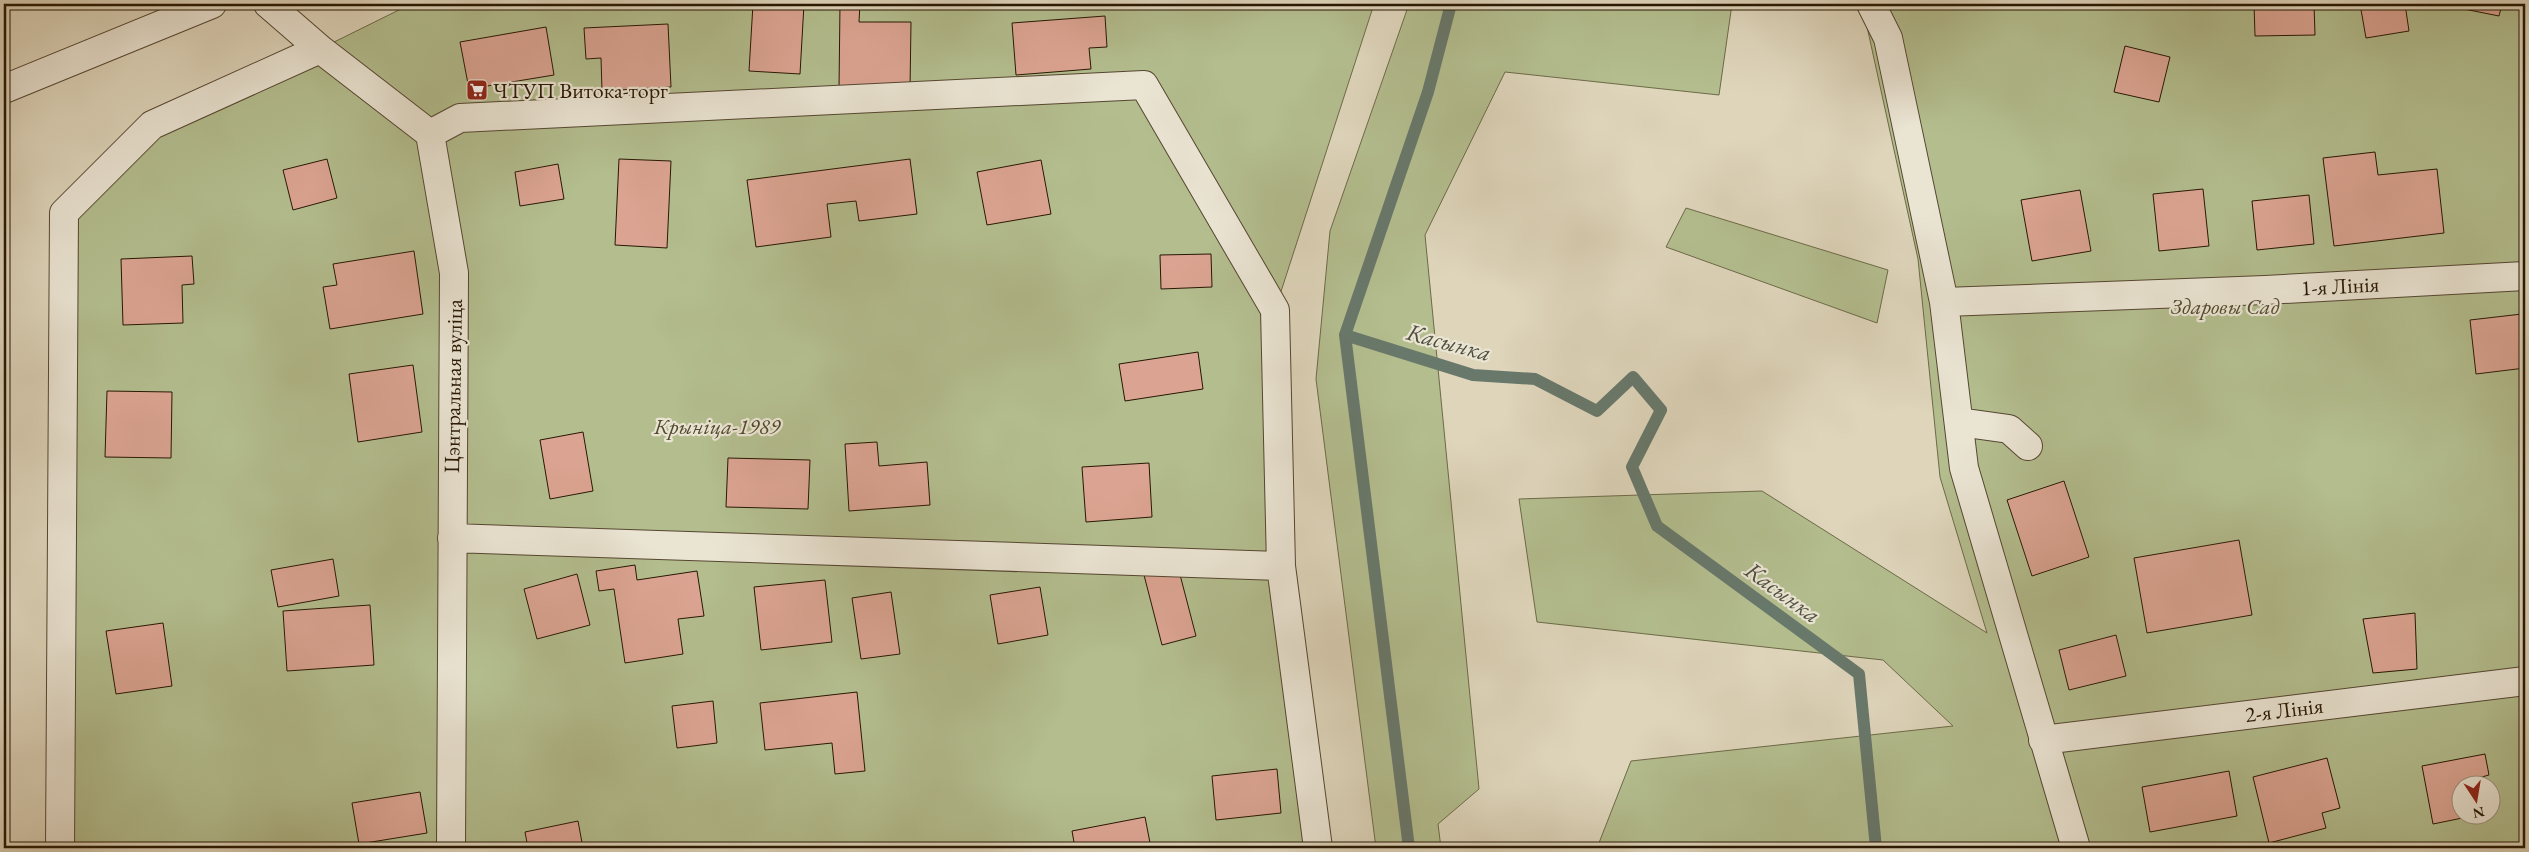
<svg xmlns="http://www.w3.org/2000/svg" width="2529" height="852" font-family="'EB Garamond',serif">
  <style>
    .green { fill: #b3bd8e; stroke: #6d6a48; fill-rule: evenodd }
    .lines { fill: none; stroke-linecap: round; stroke-linejoin: round }
    .stream { stroke: #68786b; stroke-width: 12 }
    .building { fill: #dba492; stroke: #271703 }
    .minor-casing { stroke: #554631; stroke-width: 30 }
    .minor { stroke: #eae4d3; stroke-width: 28 }
    .labels { text-anchor: middle; dominant-baseline: central; stroke-width: 4.5; stroke-linejoin: round; paint-order: stroke }
    .poi-label { font-size: 22px; fill: #271703; stroke: #eae4d3; text-anchor: start }
    .street-label { font-size: 22px; fill: #271703; stroke: #eae4d3 }
    .park-label { font-size: 22px; font-style: italic; fill: #51492d; stroke: #eae4d3 }
    .water-label { font-size: 24px; font-style: italic; fill: #4d4f40; stroke: #eae4d3 }
  </style>
  <rect width="100%" height="100%" fill="#ded5bb"/>
  <filter id="stains"><feTurbulence type="fractalNoise" baseFrequency=".004" numOctaves="4"/><feColorMatrix values="0 0 0 0 .2 0 0 0 0 .09 0 0 0 0 .02 0 0 0 .5 -.17"/></filter>
  <radialGradient id="worn" r=".72"><stop offset=".6" stop-color="#630" stop-opacity="0"/><stop offset="1" stop-color="#630" stop-opacity=".3"/></radialGradient>
  <path class="green" d="M411 4H1374L1275 310 1281 566 1318 848H60L64 213 152 125 320 49Z
    M1409 4H1732L1719 95 1505 72 1425 235 1479 789 1438 824 1441 848H1376L1316 379 1330 231Z
    M1862 4H2525V848H1597L1631 761 1953 726 1883 660 1537 622 1519 499 1762 491 1987 633 1940 477 1918 259ZM2462 784H2492V814H2462Z
    M1686 208 1888 270 1877 323 1666 247Z"/>
  <g class="lines">
    <path class="stream" d="M1451 4 1428 92 1345 335 1473 375 1535 379 1597 411 1633 377 1661 410 1632 467 1657 526 1859 674 1876 848
      M1345 335 1409 848"/>
  </g>
  <path class="building" d="M753 4H804L800 74 749 71Z
    M840 4H860L859 22H911L910 89H839Z
    M2254 4H2314L2315 35 2255 36Z
    M2360 4H2405L2409 31 2366 38Z
    M2439 4H2502L2499 16Z
    M1105 16 1107 47 1089 48 1091 69 1016 75 1012 23Z
    M668 24 671 87 602 91 601 58 586 59 584 28Z
    M546 27 554 75 469 89 460 42Z
    M2125 46 2170 57 2159 102 2114 92Z
    M2375 152 2378 175 2437 169 2444 233 2334 246 2323 158Z
    M327 159 337 198 293 210 283 170Z
    M619 159 671 161 667 248 615 245Z
    M910 159 917 214 859 221 856 201 827 204 831 237 756 247 747 180Z
    M1041 160 1051 214 987 225 977 172Z
    M558 164 564 199 520 206 515 172Z
    M2203 189 2209 246 2159 251 2153 194Z
    M2080 190 2091 251 2032 261 2021 200Z
    M2309 195 2314 244 2257 250 2252 201Z
    M414 251 423 314 330 329 323 287 337 285 333 264Z
    M1211 254 1212 287 1161 289 1160 255Z
    M192 256 194 284 182 285 183 323 123 325 121 259Z
    M2522 314 2525 368 2476 374 2470 320Z
    M1198 352 1203 389 1125 401 1119 364Z
    M413 365 422 432 358 442 349 374Z
    M107 391 172 392 171 458 105 457Z
    M583 432 593 491 550 499 540 440Z
    M877 442 879 466 927 462 930 505 849 511 845 444Z
    M728 458 810 460 808 509 726 507Z
    M1149 463 1152 517 1086 522 1082 467Z
    M2064 481 2089 557 2032 576 2007 500Z
    M2239 540 2252 615 2147 633 2134 558Z
    M333 559 339 596 278 607 271 570Z
    M635 565 637 580 697 571 704 616 678 619 683 654 625 663 614 589 599 591 596 571Z
    M1178 567 1196 636 1162 645 1144 575Z
    M577 574 590 625 537 639 524 589Z
    M825 580 832 642 761 650 754 587Z
    M1040 587 1048 635 998 644 990 595Z
    M891 592 900 654 861 659 852 598Z
    M370 605 374 665 287 671 283 611Z
    M2415 613 2417 669 2373 673 2363 619Z
    M163 623 172 686 116 694 106 631Z
    M2116 635 2126 676 2069 690 2059 650Z
    M857 692 865 771 835 774 832 743 765 750 760 703Z
    M713 701 717 743 677 748 672 706Z
    M2485 754 2489 775 2478 778 2479 784H2462V814H2482L2433 824 2422 766Z
    M2327 758 2340 808 2322 813 2326 828 2269 843 2253 777Z
    M1277 769 1281 813 1216 820 1212 776Z
    M2229 771 2237 816 2150 832 2142 787Z
    M420 792 427 833 359 844 352 803Z
    M1145 817 1151 848H1075L1072 831Z
    M578 821 583 848H528L525 832Z
    M820 843 821 848H790Z"/>
  <g class="lines">
    <g class="minor-casing">
      <path id="minor" d="M268 4 320 49 430 134 454 273 451 848
        M1871 4 1888 38 1944 302 1964 468 2076 848
        M4 89 212 4
        M430 134 460 118 1144 85 1275 310 1281 566 1318 848
        M1944 302 2265 290 2525 276
        M1959 422 2009 429 2028 446
        M452 538 1281 566
        M2043 740 2525 681
        M60 848 64 213 152 125 320 49"/>
    </g>
    <use href="#minor" class="minor"/>
  </g>
  <defs>
    <g id="supermarket-square" transform="scale(1.125)"><rect x="-9" y="-9" width="18" height="18" rx="4" fill="#8f2418" stroke="#eae4d3"/><path d="M-6-5.5h2.5l.6 2H6L4.5 2H-2.5L-4.4-4H-6ZM-1.5 3.2a1.3 1.3 0 1 0 .1 0ZM3 3.2a1.3 1.3 0 1 0 .1 0Z" fill="#fff"/></g>
  </defs>
  <g fill-rule="evenodd">
    <use href="#supermarket-square" x="477" y="90"/>
  </g>
  <g class="labels">
    <g class="poi-label">
      <text x="493" y="90">ЧТУП Витока-торг</text>
    </g>
    <g class="street-label">
      <text transform="translate(2340 286) rotate(-3)">1-я Лінія</text>
      <text transform="translate(453 386) rotate(-89)">Цэнтральная вуліца</text>
      <text transform="translate(2284 710) rotate(-7)">2-я Лінія</text>
    </g>
    <g class="park-label">
      <text x="2225" y="306">Здаровы Сад</text>
      <text x="717" y="426">Крыніца-1989</text>
    </g>
    <g class="water-label">
      <text transform="translate(1449 342) rotate(15)">Касынка</text>
      <text transform="translate(1783 592) rotate(36)">Касынка</text>
    </g>
  </g>
  <rect width="2529" height="852" fill="none" stroke="#ded5bb" stroke-width="20"/>
  <rect x="5" y="5" width="2519" height="842" fill="none" stroke="#271703" stroke-width="2.5"/>
  <rect x="10" y="10" width="2509" height="832" fill="none" stroke="#271703"/>
  <g transform="translate(2476 800) rotate(168)"><circle r="24" fill="#eae4d3" stroke="#9c9280"/>
  <path d="M0-4L9 19L0 12L-9 19Z" fill="#8f2418"/>
  <text y="-8" font-size="14" font-weight="bold" text-anchor="middle" fill="#271703">N</text>
  </g>
  <rect width="100%" height="100%" filter="url(#stains)"/>
  <rect width="100%" height="100%" fill="url(#worn)"/>
</svg>
